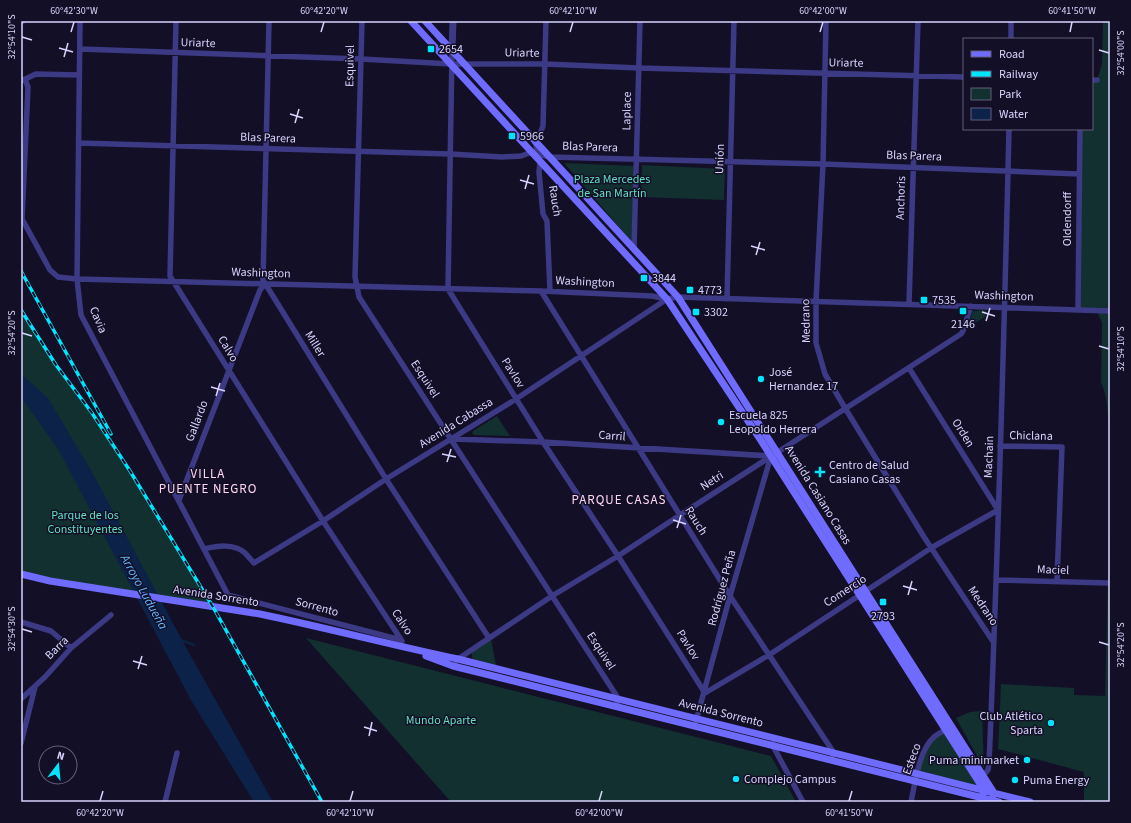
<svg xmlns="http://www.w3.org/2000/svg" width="1131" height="823" font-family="'Source Sans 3',sans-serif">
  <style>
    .green { fill: #12302f }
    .water { fill: #0c2248 }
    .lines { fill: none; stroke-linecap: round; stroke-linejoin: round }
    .stream { stroke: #0c2248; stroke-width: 2 }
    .minor { stroke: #3d3a85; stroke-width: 5.5 }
    .tertiary { stroke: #3d3a85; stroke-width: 7 }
    .secondary { stroke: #6f6bff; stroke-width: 7 }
    .rail-casing { stroke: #00e5ff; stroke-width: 3.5 }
    .rail { stroke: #130f26; stroke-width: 2; stroke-dasharray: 6; stroke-linecap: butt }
    .ticks { fill: none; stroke: #d9d4ff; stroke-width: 1.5 }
    .poi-dot { fill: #00e5ff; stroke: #130f26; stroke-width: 1.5 }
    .labels { text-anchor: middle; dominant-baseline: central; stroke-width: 3; stroke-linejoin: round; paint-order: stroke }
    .street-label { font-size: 12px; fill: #d9d4ff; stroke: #130f26 }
    .poi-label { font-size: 12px; fill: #d9d4ff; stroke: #130f26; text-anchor: start }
    .park-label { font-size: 12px; fill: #5fe0c0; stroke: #130f26 }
    .neighbourhood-label { font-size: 13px; letter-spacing: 1px; fill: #ffd6f0; stroke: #130f26 }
    .water-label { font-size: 13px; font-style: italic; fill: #62b6ff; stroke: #130f26 }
    .neatline { fill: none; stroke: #d9d4ff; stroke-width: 1.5 }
    .ticks-label { font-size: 10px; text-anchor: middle; fill: #d9d4ff }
  </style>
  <rect width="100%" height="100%" fill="#130f26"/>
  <path class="green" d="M1103 21H1110V802H1084V772L998 749 1001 684 1074 688V695L1105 696C1107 622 1109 549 1109 475 1109 450 1111 403 1101 382L1102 323 1097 311 1078 309 1080 129H1092V80H1097L1102 64Z
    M564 163 634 166 632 242Z
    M642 165 725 169 724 200 641 197Z
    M21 310 56 365 92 413 130 471 213 607 21 574Z
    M983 310 986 311 985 317 968 327 973 311Z
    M497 416 510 436 475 435 472 434 473 431Z
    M306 638 771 756 796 802H451Z
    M491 638 496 666 473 659 472 657V652Z
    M982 711 984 769 956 718 970 712Z
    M945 730 984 790 918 774 928 744Z"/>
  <path class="water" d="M21 374 48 398 92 472 188 651 273 802H254L192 702 58 449 24 401 21 399Z"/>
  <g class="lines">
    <path class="stream" d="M181 640 194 645"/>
    <path class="minor" d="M80 21 77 279 81 315 228 595 401 640
      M176 21 170 276 323 521 402 641
      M269 21 263 280 386 479 489 638
      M362 21 355 277 359 297 618 698 617 707
      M546 21 543 126 540 134 535 141 540 162 539 172 543 214 547 221 550 291
      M826 21 823 164 816 301V343L825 374 845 408 924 537 994 643
      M21 22 23 21
      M1011 39V21
      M80 49 361 59 451 64H545L639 68 964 77
      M452 51 448 289 543 442 618 556 705 693
      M1092 80H1097
      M21 81 36 74 79 75
      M79 143 450 154 502 157 521 156 532 152 549 157 823 164 1079 174
      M21 217 50 270 58 277 77 279 541 291 652 296 667 299 678 297 1110 311
      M22 219 28 87 25 79
      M634 249 640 21
      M541 291 730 596 834 753 833 755
      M727 299 734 21
      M909 304 918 21
      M1078 309 1080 129
      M452 439 543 442 770 456
      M1000 446 1062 447 1057 581
      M179 500 260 290 265 284
      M204 549C217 546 234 543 245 553 248 556 251 560 254 563L323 521 386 479 516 399 667 299
      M996 580 1108 583
      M21 622 51 631 71 648
      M456 661 458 659 552 596 618 556 680 515 961 334 963 331 971 306
      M705 693 769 655 931 548 998 510 909 368
      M21 699 45 677 71 648 111 615
      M696 721 730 596 771 456
      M21 743 35 687
      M773 744V746L803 802
      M981 778 988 770 989 764C998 552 1004 341 1009 129
      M165 802 177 753
      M911 802C915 783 919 750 934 737 937 734 942 732 945 730"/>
    <path class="tertiary" d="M452 51 453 21"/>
    <path class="secondary" d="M411 21 667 299 760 439 984 790 982 798
      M425 21 678 297 994 793 992 800
      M21 574 50 581 260 614C327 628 392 645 458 659L1030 802
      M426 656 453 666 999 802"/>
    <g class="rail-casing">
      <path id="rail" d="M21 271 111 434
        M21 310 56 365 92 413 130 471 213 607 322 802"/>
    </g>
    <use href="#rail" class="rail"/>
  </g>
  <path class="ticks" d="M71 32 74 22M321 32 324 22M570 32 573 22M820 32 823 22M1070 32 1072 22M22 37 32 40M59 48 73 52M1099 50 1109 53M64 57 68 43M290 114 303 118M295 123 299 109M520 180 534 184M525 189 529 175M751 246 765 250M756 255 760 242M982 312 995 316M986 321 990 308M22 333 32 336M1099 346 1109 349M211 387 225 391M216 396 220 383M442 454 456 457M447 462 451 449M673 520 686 524M677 528 681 515M903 586 917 590M908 595 912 581M22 629 32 632M1099 642 1109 645M133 661 147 665M138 669 142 656M364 727 377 731M369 736 372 722M100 801 103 791M350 801 353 791M599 801 602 791M849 801 852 791"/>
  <g class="poi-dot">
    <rect x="427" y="45" width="8" height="8" rx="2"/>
    <rect x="508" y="132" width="8" height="8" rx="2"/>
    <rect x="640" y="274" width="8" height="8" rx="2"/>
    <rect x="686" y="286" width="8" height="8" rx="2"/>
    <rect x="920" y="296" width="8" height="8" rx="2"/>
    <rect x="959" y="307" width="8" height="8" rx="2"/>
    <rect x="692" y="308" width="8" height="8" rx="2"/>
    <circle cx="761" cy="379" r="4"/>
    <circle cx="721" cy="422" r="4"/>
    <path d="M818 466h4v4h4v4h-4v4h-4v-4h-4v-4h4z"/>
    <rect x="879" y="598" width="8" height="8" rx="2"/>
    <circle cx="1051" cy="723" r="4"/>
    <circle cx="1027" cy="760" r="4"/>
    <circle cx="736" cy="779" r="4"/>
    <circle cx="1015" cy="780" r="4"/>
  </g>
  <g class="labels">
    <g class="street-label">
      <text transform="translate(198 43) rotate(2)">Uriarte</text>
      <text transform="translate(522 53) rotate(1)">Uriarte</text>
      <text transform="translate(846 63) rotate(1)">Uriarte</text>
      <text transform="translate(350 66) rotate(-89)">Esquivel</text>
      <text transform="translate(627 111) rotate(-89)">Laplace</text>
      <text transform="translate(268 138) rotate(2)">Blas Parera</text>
      <text transform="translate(590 147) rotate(2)">Blas Parera</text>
      <text transform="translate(914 156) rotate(2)">Blas Parera</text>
      <text transform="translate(720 159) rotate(-88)">Unión</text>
      <text transform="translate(901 198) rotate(-88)">Anchoris</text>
      <text transform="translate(555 201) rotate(81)">Rauch</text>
      <text transform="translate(1067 219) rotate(-90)">Oldendorff</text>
      <text transform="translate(261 273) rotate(2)">Washington</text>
      <text transform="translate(585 282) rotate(3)">Washington</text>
      <text transform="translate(1004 296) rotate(2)">Washington</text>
      <text transform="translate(98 320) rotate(67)">Cavia</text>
      <text transform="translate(806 321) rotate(-91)">Medrano</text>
      <text transform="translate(315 344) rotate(58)">Miller</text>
      <text transform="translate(228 349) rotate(59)">Calvo</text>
      <text transform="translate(513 373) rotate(58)">Pavlov</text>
      <text transform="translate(425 379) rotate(57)">Esquivel</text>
      <text transform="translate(197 421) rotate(-69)">Gallardo</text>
      <text transform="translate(456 423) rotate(-32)">Avenida Cabassa</text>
      <text transform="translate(963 433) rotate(58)">Orden</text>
      <text transform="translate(612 436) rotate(4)">Carril</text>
      <text transform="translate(1031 436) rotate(1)">Chiclana</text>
      <text transform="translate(989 457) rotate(-88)">Machain</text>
      <text transform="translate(712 481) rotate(-33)">Netri</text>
      <text transform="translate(818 495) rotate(58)">Avenida Casiano Casas</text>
      <text transform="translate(696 521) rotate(58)">Rauch</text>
      <text transform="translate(1053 570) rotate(2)">Maciel</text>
      <text transform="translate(722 588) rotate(-75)">Rodríguez Peña</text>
      <text transform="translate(845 591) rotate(-33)">Comercio</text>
      <text transform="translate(216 596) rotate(9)">Avenida Sorrento</text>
      <text transform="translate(983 606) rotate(56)">Medrano</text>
      <text transform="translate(317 607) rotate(15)">Sorrento</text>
      <text transform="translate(402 622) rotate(57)">Calvo</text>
      <text transform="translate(688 645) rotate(58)">Pavlov</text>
      <text transform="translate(57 648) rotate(-45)">Barra</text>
      <text transform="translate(601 651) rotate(57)">Esquivel</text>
      <text transform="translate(721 713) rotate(14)">Avenida Sorrento</text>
      <text transform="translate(912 759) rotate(-70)">Esteco</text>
    </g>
    <g class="poi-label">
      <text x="439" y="49">2654</text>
      <text x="520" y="136">5966</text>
      <text x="652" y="278">3844</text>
      <text x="698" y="290">4773</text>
      <text x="932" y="300">7535</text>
      <text x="704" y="312">3302</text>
      <text x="963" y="324" text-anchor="middle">2146</text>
      <text x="769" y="372">José<tspan x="769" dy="14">Hernandez 17</tspan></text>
      <text x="729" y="415">Escuela 825<tspan x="729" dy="14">Leopoldo Herrera</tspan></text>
      <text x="829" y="465">Centro de Salud<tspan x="829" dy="14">Casiano Casas</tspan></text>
      <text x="883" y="616" text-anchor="middle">2793</text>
      <text x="1043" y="716" text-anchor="end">Club Atlético<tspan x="1043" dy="14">Sparta</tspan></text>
      <text x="1019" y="760" text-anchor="end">Puma minimarket</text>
      <text x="744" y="779">Complejo Campus</text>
      <text x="1023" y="780">Puma Energy</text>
    </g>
    <g class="park-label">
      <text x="612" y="179">Plaza Mercedes<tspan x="612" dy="14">de San Martín</tspan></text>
      <text x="85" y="515">Parque de los<tspan x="85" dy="14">Constituyentes</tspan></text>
      <text x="441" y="720">Mundo Aparte</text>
    </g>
    <g class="neighbourhood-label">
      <text x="208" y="474">VILLA<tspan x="208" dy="15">PUENTE NEGRO</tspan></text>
      <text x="619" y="500">PARQUE CASAS</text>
    </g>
    <g class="water-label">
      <text transform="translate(144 592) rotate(61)">Arroyo Ludueña</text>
    </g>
  </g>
  <rect width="1131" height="823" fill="none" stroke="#130f26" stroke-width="44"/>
  <rect x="963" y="38" width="130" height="92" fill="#130f26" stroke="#625e7d"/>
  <rect x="971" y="51" width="20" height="6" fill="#6f6bff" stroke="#625e7d"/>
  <text x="999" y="58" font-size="12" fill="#d9d4ff">Road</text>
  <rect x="971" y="71" width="20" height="6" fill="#00e5ff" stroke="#625e7d"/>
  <text x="999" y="78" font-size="12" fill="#d9d4ff">Railway</text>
  <rect x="971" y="88" width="20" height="12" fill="#12302f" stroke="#625e7d"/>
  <text x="999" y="98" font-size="12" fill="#d9d4ff">Park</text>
  <rect x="971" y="108" width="20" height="12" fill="#0c2248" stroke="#625e7d"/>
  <text x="999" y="118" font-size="12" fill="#d9d4ff">Water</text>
  <g transform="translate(58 765) rotate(16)"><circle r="19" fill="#130f26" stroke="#625e7d"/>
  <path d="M0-3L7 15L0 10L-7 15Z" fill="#00e5ff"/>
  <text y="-6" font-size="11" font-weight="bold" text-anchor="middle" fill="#d9d4ff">N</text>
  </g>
  <rect x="22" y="22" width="1087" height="779" class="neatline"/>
  <g class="ticks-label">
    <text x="74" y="14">60°42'30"W</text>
    <text x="324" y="14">60°42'20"W</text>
    <text x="573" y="14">60°42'10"W</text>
    <text x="823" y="14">60°42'00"W</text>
    <text x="1072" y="14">60°41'50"W</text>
    <text transform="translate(11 37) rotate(-90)" y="4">32°54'10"S</text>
    <text transform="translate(1120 53) rotate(-90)" y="4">32°54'00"S</text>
    <text transform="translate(11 333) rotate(-90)" y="4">32°54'20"S</text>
    <text transform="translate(1120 349) rotate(-90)" y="4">32°54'10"S</text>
    <text transform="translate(11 629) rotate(-90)" y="4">32°54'30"S</text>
    <text transform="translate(1120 645) rotate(-90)" y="4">32°54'20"S</text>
    <text x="100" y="816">60°42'20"W</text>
    <text x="350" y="816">60°42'10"W</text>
    <text x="599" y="816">60°42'00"W</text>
    <text x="849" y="816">60°41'50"W</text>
  </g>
</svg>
